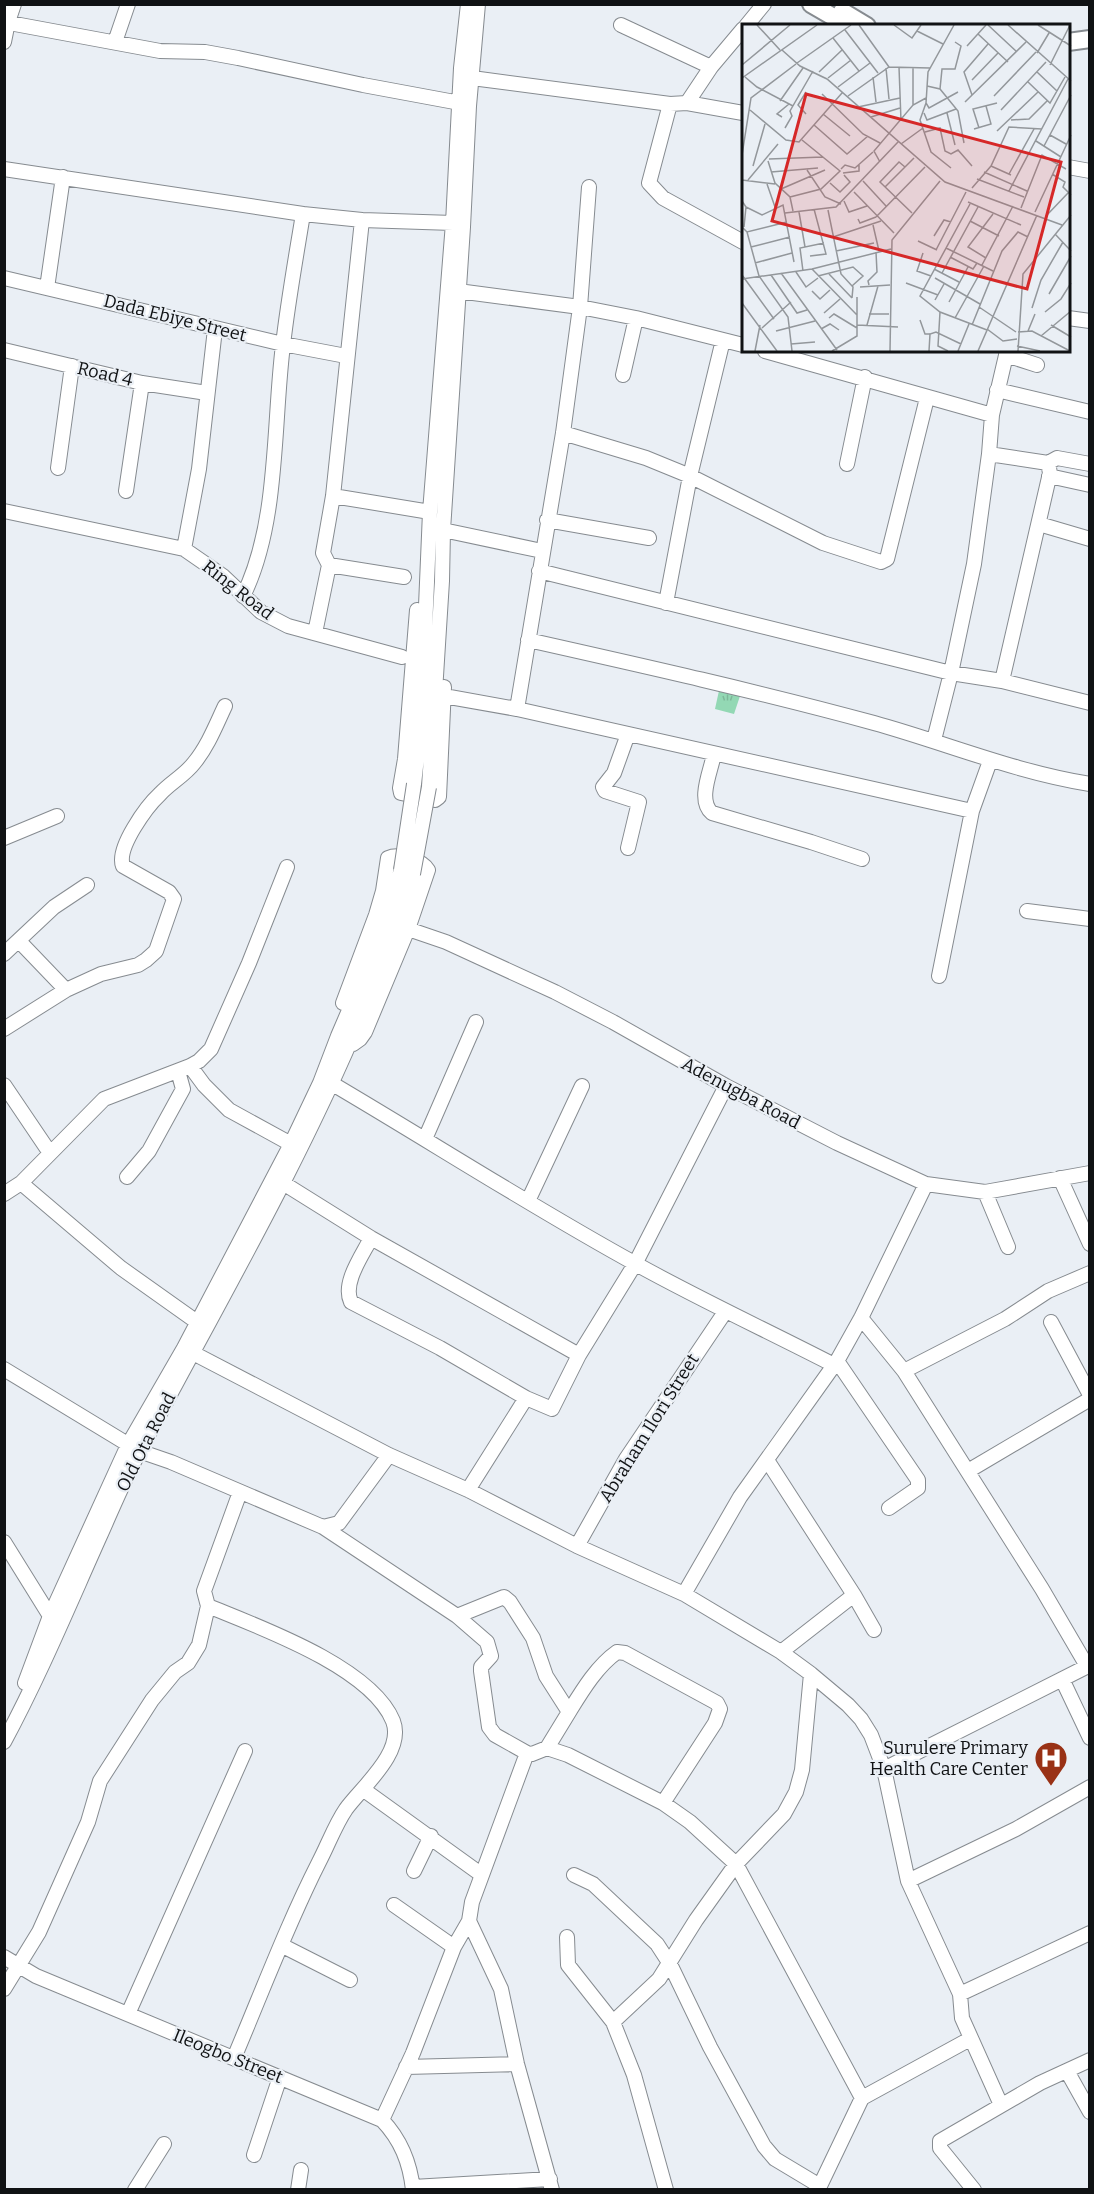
<svg xmlns="http://www.w3.org/2000/svg" width="1094" height="2194" font-family="Bitter,serif">
  <style>
    .grass { fill: url(#grass-tufts) }
    .lines { fill: none; stroke-linecap: round; stroke-linejoin: round }
    .minor-casing { stroke: #868b90; stroke-width: 16 }
    .major-casing { stroke: #868b90; stroke-width: 20 }
    .minor { stroke: #fff; stroke-width: 14 }
    .major { stroke: #fff; stroke-width: 16 }
    .minor-bridge-casing { stroke: #868b90; stroke-width: 16; stroke-linecap: butt }
    .minor-bridge { stroke: #fff; stroke-width: 14 }
    .labels { text-anchor: middle; dominant-baseline: central; stroke-width: 4.5; stroke-linejoin: round; paint-order: stroke }
    .street-label { font-size: 18px; fill: #101214; stroke: #eaeff5 }
    .poi-label { font-size: 18px; fill: #101214; stroke: #eaeff5; text-anchor: end }
    .inset-road { fill: none; stroke: #93979b; stroke-width: 1.5 }
    .view { fill: #d62828; fill-opacity: 0.15; stroke: #d62828; stroke-width: 3 }
    .inset-edge { fill: none; stroke: #101214; stroke-width: 3 }
  </style>
  <defs>
    <pattern id="grass-tufts" width="24" height="20" patternUnits="userSpaceOnUse" patternTransform="scale(1.5)"><rect width="24" height="20" fill="#93d8b4"/><path d="M3 7l-1-3M5 7V3M7 7l1-3M15 17l-1-3M17 17v-4M19 17l1-3" fill="none" stroke="#7eb89a"/></pattern>
  </defs>
  <rect width="100%" height="100%" fill="#eaeff5"/>
  <path class="grass" d="M720 686 741 693 734 714 715 709Z"/>
  <g class="lines">
    <g class="minor-casing">
      <path id="minor" d="M4 22 160 51 205 52 238 58 363 85 460 103
        M621 25 711 67
        M746 26 764 4
        M4 42 8 22 14 4
        M115 42 128 4
        M472 78 670 104 687 103 743 113
        M687 103 711 67 743 29
        M670 104 649 183 663 198 743 242
        M1068 167 1090 171
        M4 169 303 214 362 220 453 223
        M4 278 283 344 346 356
        M47 288 63 177
        M458 291 580 307 636 318 743 345
        M1068 318 1090 321
        M4 350 142 383 207 393
        M765 351 992 415
        M1006 355 1037 365
        M623 375 636 318
        M997 390 1090 412
        M563 433 646 458 690 476 823 543 881 562 887 559 927 398
        M989 454 1048 463 1050 473 1002 681
        M1048 463 1057 458 1090 464
        M847 464 865 377
        M58 468 72 366
        M1049 476 1090 485
        M126 491 142 383
        M333 496 424 511
        M4 511 184 549 223 576 261 612 288 626 402 657
        M547 520 649 538
        M1039 524 1090 539
        M443 530 542 551
        M184 549 199 469 215 329
        M329 565 404 577
        M539 571 951 673 1002 681 1090 703
        M243 596C279 524 273 424 283 345 288 301 296 257 303 214
        M666 603 690 476 723 340
        M417 610 405 759 400 788 401 793 435 800 439 797 444 687
        M315 633 329 565 323 553 333 496 362 220
        M528 640C644 666 760 692 874 723 946 743 1015 772 1090 784
        M444 696 517 709 972 811
        M517 709 563 433 580 307 589 187
        M934 740 951 673 974 564 989 454 992 415 1007 351
        M714 754C711 771 697 800 712 813L811 842 862 859
        M414 784 421 723 430 512 453 223 461 68 468 4
        M429 787 442 581 443 530 463 227 469 106 478 4
        M4 838 57 816
        M628 848 639 802 605 791 603 787 614 773 628 734
        M1027 911 1090 919
        M408 929 446 942 555 992 613 1022 726 1086 837 1143 926 1184 985 1192 1090 1173
        M19 941 66 990
        M4 954 54 907 87 885
        M939 976 972 811 990 761
        M343 1003 376 915 383 891 388 858C399 853 422 860 428 870L408 929 365 1032 360 1039 353 1044
        M4 1029 66 990 101 974 138 965 146 960 156 951 174 899 169 892 123 866C116 848 147 806 160 794 170 783 185 775 194 763 208 746 216 725 225 706
        M190 1066 204 1085 229 1110 291 1144
        M331 1083C433 1143 532 1207 636 1264 701 1300 768 1331 834 1365
        M4 1085 50 1153
        M425 1139 476 1022
        M127 1177 149 1151 183 1089 178 1071
        M1060 1178 1090 1244
        M21 1183 121 1268 197 1322
        M283 1183 371 1238 579 1355
        M985 1192 1008 1247
        M4 1194 21 1183 104 1099 190 1066 199 1061 211 1049 249 963 287 867
        M528 1201 582 1086
        M371 1238C362 1256 342 1283 351 1302L440 1348 526 1398 552 1409 579 1355 635 1264 726 1086
        M861 1318 904 1371 1042 1589 1087 1666
        M1051 1322 1090 1395
        M193 1353 389 1455 468 1490 577 1546 684 1594 781 1652 811 1674 848 1705 861 1719 871 1735 884 1769 908 1881 960 1994 962 2018 1001 2105
        M837 1361 918 1480V1488L889 1508
        M4 1369 139 1451 171 1462 323 1527 339 1523 389 1455
        M904 1371 1005 1319 1048 1291 1090 1273
        M767 1460 854 1595 781 1652
        M968 1471 1090 1399
        M468 1490 526 1398
        M323 1527 457 1616 487 1642 491 1656 481 1667V1671L489 1727 495 1735 527 1753
        M4 1542 50 1616
        M577 1546 626 1459 725 1312
        M684 1594 740 1497 837 1361 861 1318 926 1184
        M854 1595 874 1630
        M208 1606C259 1627 371 1667 393 1721 405 1752 362 1787 346 1809 335 1825 328 1845 319 1862 287 1925 262 1992 234 2058
        M457 1616 504 1597 510 1602 533 1638 546 1676 569 1712 547 1748
        M1062 1679 1090 1738
        M25 1683 50 1616 128 1445 184 1348 291 1144 320 1083 338 1036 383 931 401 870
        M569 1712C582 1691 597 1666 617 1652L625 1653 717 1703 720 1709 715 1723 663 1803
        M4 1742C40 1675 69 1605 100 1536 113 1507 125 1477 141 1449 217 1305 299 1165 362 1014 381 968 402 922 413 874
        M884 1769 1090 1665
        M364 1790 482 1875
        M414 1871 431 1836
        M574 1875 593 1884 657 1944 670 1964 710 2047 764 2146 775 2159 820 2186
        M908 1881 1016 1829 1090 1787
        M394 1905 454 1947
        M469 1921 501 1989 517 2064 552 2190
        M567 1937 568 1965 613 2022 634 2075 666 2190
        M281 1945 350 1980
        M4 1957 36 1976 382 2120C401 2140 410 2162 413 2190
        M4 1989 39 1932 88 1822 100 1781 152 1700 175 1672 188 1663 199 1645 208 1606 204 1591 240 1492
        M960 1994 1090 1933
        M128 2014 245 1751
        M613 2022 659 1979 696 1920 736 1864 784 1814 796 1792 802 1770 811 1674
        M406 2067 517 2064
        M1067 2071 1090 2112
        M382 2120 413 2053 454 1947 469 1921 472 1902 527 1753 532 1754 547 1748 568 1755 663 1803 690 1822 736 1864 862 2098
        M254 2155 280 2077
        M413 2187 550 2179
        M135 2190 164 2144
        M298 2190 301 2170
        M818 2190 862 2098 970 2039
        M974 2190 940 2148V2141L1040 2083 1090 2060"/>
    </g>
    <g class="major-casing">
      <path id="major" d="M811 4 849 26
        M842 11 867 26
        M1068 42 1090 39"/>
    </g>
    <use href="#minor" class="minor"/>
    <use href="#major" class="major"/>
    <g class="minor-bridge-casing">
      <path id="minor-bridge" d="M401 870 414 784
        M413 874 429 787"/>
    </g>
    <use href="#minor-bridge" class="minor-bridge"/>
  </g>
  <defs>
    <g id="hospital-pin" transform="scale(1.725)"><path d="M0 17L-7.5 6A9.5 9.5 0 1 1 7.5 6Z" fill="#993115" stroke="#eaeff5"/><path d="M-5-5h3v3.5h4V-5h3V5h-3V1.5h-4V5h-3Z" fill="#fff"/></g>
  </defs>
  <g fill-rule="evenodd">
    <use href="#hospital-pin" x="1051" y="1758"/>
  </g>
  <g class="labels">
    <g class="street-label">
      <text transform="translate(175 318) rotate(14)">Dada Ebiye Street</text>
      <text transform="translate(105 374) rotate(13)">Road 4</text>
      <text transform="translate(238 590) rotate(38)">Ring Road</text>
      <text transform="translate(741 1093) rotate(28)">Adenugba Road</text>
      <text transform="translate(649 1428) rotate(-58)">Abraham Ilori Street</text>
      <text transform="translate(146 1442) rotate(-63)">Old Ota Road</text>
      <text transform="translate(228 2056) rotate(22)">Ileogbo Street</text>
    </g>
    <g class="poi-label">
      <text x="1028" y="1748">Surulere Primary<tspan x="1028" dy="21">Health Care Center</tspan></text>
    </g>
  </g>
  <g transform="translate(742 24)">
    <rect width="328" height="328" fill="#eaeff5"/>
    <path class="inset-road" d="M15 1 38 26M117 1 147 43M152 1 170 14 179 1M212 1 186 48 184 79 187 84 216 68M246 1 275 28M266 1 329 57M296 1 329 22M103 6 136 49M175 7 201 20M236 10 266 38M91 14 117 47M225 22 244 1M40 26 58 42 85 55 203 158 320 201M295 29 307 9M55 39 109 1M0 41 48 1M308 41 328 1M157 43 159 97M171 43V81M144 44 147 75M77 48 100 26M295 48 315 67M3 53 15 63 51 82M131 53 134 78M0 54 75 1M86 54 109 36M230 56 256 29M286 58 308 79 323 53M185 62 198 65 216 87 222 119M96 63 128 39M198 65 200 45H213L219 22 213 18M64 68 56 81 64 90M80 70 121 110 138 119M230 71 222 48 246 20M106 72 147 43 188 44M252 72 294 28M38 77 61 44M223 78 284 18M184 79 178 96 189 128 209 144M116 83 158 74M8 86 44 116 57 118 100 69M259 86 304 38M182 89 185 96 214 85M205 89 213 121M81 90 108 112M40 93 35 90 47 80M129 93 158 84M269 96 287 95 305 77M72 101 105 130 126 112M43 104 50 92 48 87 71 47M237 104 231 85 255 79M232 105 249 100 244 82M255 107 296 68M183 108 198 104 203 127 209 130 216 126 230 142M308 111 324 120M294 117 319 133M159 120 181 104M302 122 329 71M0 131 9 74 54 40M27 135 81 133M26 137 33 159 48 173 51 187M138 138 132 127 171 81 184 74M11 142 23 100M249 142 269 151M163 143 157 138 138 158 170 189M99 145 103 141 113 144 131 128M65 146 83 173 99 180M29 148 76 144M242 148 285 167M101 149 117 147V141M267 150 292 105M310 150 323 158 321 163 329 171M235 155 282 173M0 156 33 160M6 156 36 120M121 157 144 182M88 159 98 168 108 158 102 151M25 160 33 183M143 163 172 134M230 164 249 142 267 103 300 105M39 165 83 146M267 167 326 55M112 168 152 209M48 173 79 165 98 147 60 116M0 177 4 183 2 203M102 177 107 188 125 182M226 178 279 201M228 180 178 272 198 288 245 306M4 183 20 191 41 181 52 238M279 184 300 131 324 145M86 186 99 250 111 263 110 274M57 188 63 223M293 188 329 111M43 189 94 183 156 118M304 192 326 169M134 193 183 143M116 195 118 199 134 193M228 197 257 212M131 201 137 227M0 203 5 208 45 198M5 208 17 252 46 293 50 327M313 210 329 227M192 212 202 196 209 198M91 213 139 197M176 217 195 226M9 223 48 213M204 224 251 247M194 226 224 168M94 227 132 219M181 229 175 247 189 252M68 232 84 230 72 185M208 233 231 245 235 239M244 234 226 223 251 190M13 239 50 229M240 241 271 182M70 245 115 291M192 245 217 258M61 247 58 224 82 219M54 248 64 263 76 254M39 249 95 326M200 249 236 183M87 250 110 274M0 251 32 295M29 251 55 289 65 286M76 252 111 243 121 252 110 262M193 254 238 280M0 255 70 245 149 225M164 259 196 271M127 261 126 257 135 248 134 228M118 263 148 261M70 267 78 275 88 266M307 270 329 232M193 276 202 260M207 278 226 243M0 279 35 327M237 283 274 308M290 284 299 256 321 218M198 288 196 322 206 327M303 288 319 275 329 259M82 289 98 275M127 290H147M87 294 92 290 115 304M213 294 242 242M178 296 183 310H188M115 301 156 303M125 301 136 262M230 301 260 227 276 208 286 213M309 301 329 313M20 304 49 278M79 305 88 300 97 306M245 305 261 317 275 315M34 307 73 297M286 307 293 290M276 308 290 307 328 327M299 312 329 287M49 320 73 318M275 322 298 327M13 327 18 301M90 327 115 312V273M148 327 150 216 198 157M187 327 188 310 194 308 219 320M216 327 227 300M236 327 295 191M276 327 281 250 329 191"/>
    <path class="view" d="M64 70 319 138 285 265 30 197Z"/>
    <rect width="328" height="328" class="inset-edge"/>
  </g>
  <rect width="1094" height="2194" fill="none" stroke="#101214" stroke-width="12"/>
</svg>
